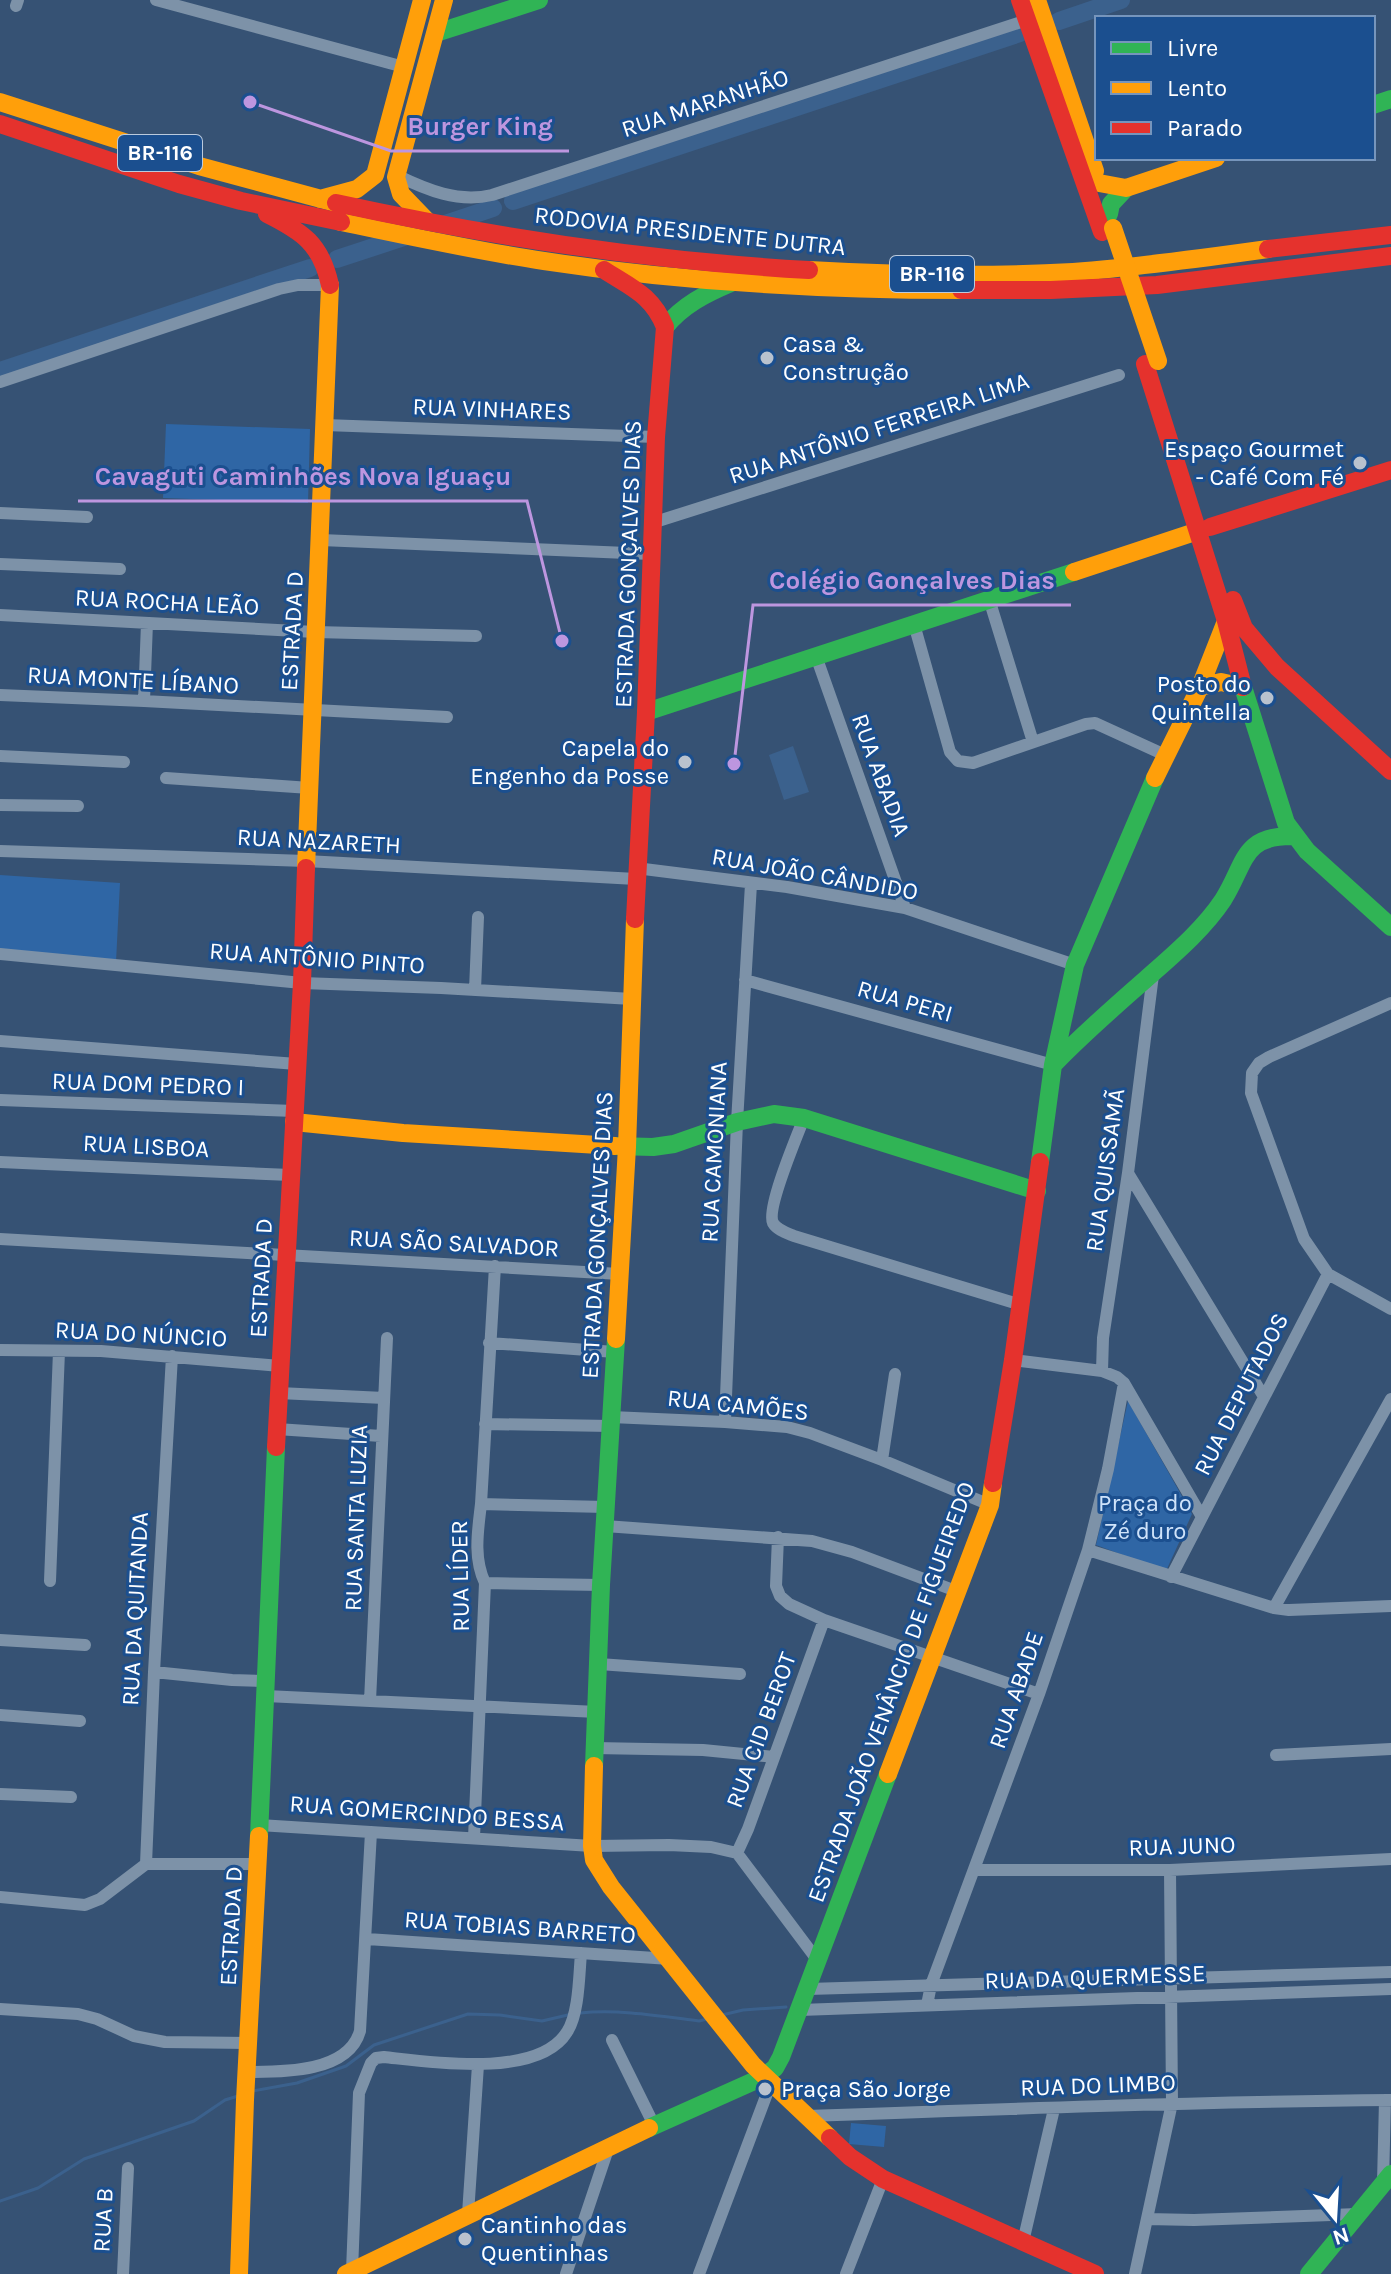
<svg xmlns="http://www.w3.org/2000/svg" width="1391" height="2274" font-family="Karla,sans-serif">
  <style>
    .green { fill: #2f66a5 }
    .water { fill: #3b618d }
    .lines { fill: none; stroke-linecap: round; stroke-linejoin: round }
    .stream { stroke: #3b618d; stroke-width: 3 }
    .river { stroke: #3b618d; stroke-width: 18 }
    .street { stroke: #7d92a8; stroke-width: 12 }
    .fast { stroke: #30b455; stroke-width: 18 }
    .slow { stroke: #ff9f0a; stroke-width: 18 }
    .jam { stroke: #e5322d; stroke-width: 18 }
    .slow-bridge { stroke: #ff9f0a; stroke-width: 18 }
    .poi-dot { fill: #b9c2ce; stroke: #1b4f8f; stroke-width: 3 }
    .labels { text-anchor: middle; dominant-baseline: central; stroke-width: 6; stroke-linejoin: round; paint-order: stroke }
    .shield { fill: #1b4f8f; stroke: #bbcadd; stroke-width: 2 }
    .shield-label { font-size: 22px; font-weight: bold; fill: #fff }
    .street-label { font-size: 24px; fill: #fff; stroke: #1b4f8f }
    .poi-label { font-size: 24px; fill: #fff; stroke: #1b4f8f; text-anchor: start }
    .park-label { font-size: 24px; fill: #cfe3fa; stroke: #1b4f8f }
    .leader { fill: none; stroke: #bd96df; stroke-width: 3 }
    .callout-dot { fill: #bd96df; stroke: #1b4f8f; stroke-width: 3 }
    .callout-label { font-size: 26px; text-anchor: middle; font-weight: bold; fill: #bd96df; stroke: #1b4f8f; stroke-width: 6; stroke-linejoin: round; paint-order: stroke }
  </style>
  <rect width="100%" height="100%" fill="#365274"/>
  <path class="green" d="M166 424 310 429 308 503 163 498Z
    M0 875 120 883 116 962 0 952Z
    M1128 1401 1192 1514 1166 1571 1096 1545Z
    M851 2123 886 2126 884 2147 849 2144Z"/>
  <path class="water" d="M793 746 809 792 784 800 769 755Z"/>
  <g class="lines">
    <path class="stream" d="M580 2013C619 2009 660 2016 699 2021L707 2019
      M722 2015 743 2010 786 2007
      M253 2091 297 2083 346 2066 374 2045 468 2014 500 2015 542 2021 572 2014
      M0 2201 38 2188 84 2159 194 2121 225 2100 238 2096"/>
    <path class="river" d="M1059 21 1121 0
      M513 201 1020 33
      M442 225 493 208
      M337 259 410 235
      M0 371 310 268"/>
    <path class="street" d="M156 0 404 67
      M16 6 18 0
      M396 175C427 190 458 203 492 195L1027 20
      M0 382 279 289 298 285H330
      M325 425 656 437
      M0 513 87 517
      M652 523 1119 375
      M321 540 651 554
      M0 564 120 569
      M989 599 1033 742
      M0 615 315 632 476 636
      M914 624 950 752 958 761 973 763 1086 724 1095 723 1165 755
      M816 656 905 908
      M0 695 144 701 447 717
      M144 701 147 623
      M0 756 124 762
      M166 778 310 788
      M0 805 78 806
      M0 851 306 861 636 879
      M636 868 787 887 905 908 1075 965
      M0 954 302 983 441 988 632 999
      M745 980 1053 1065
      M475 990 478 917
      M1391 1003 1269 1057 1259 1063 1252 1073 1251 1093 1304 1239 1328 1274 1391 1309
      M0 1041 297 1064
      M0 1100 294 1111
      M804 1118C797 1136 766 1209 773 1223 777 1230 787 1233 794 1236L1021 1305
      M0 1162 290 1175
      M1128 1173 1264 1397
      M0 1239 620 1274
      M489 1343 615 1352
      M0 1350 101 1351 280 1366
      M1013 1360 1102 1371 1117 1377 1124 1383 1202 1517
      M1102 1371 1103 1338 1128 1173 1153 975
      M279 1393 384 1398
      M611 1417 725 1422 787 1427 810 1433 882 1460 990 1505
      M725 1422 737 1122 751 884
      M485 1424 611 1426
      M277 1429 381 1436
      M882 1460 895 1374
      M481 1504 606 1507
      M605 1526 812 1541 852 1552 956 1591
      M778 1537 776 1586 780 1596 789 1604 824 1620 1039 1694
      M1088 1550 1274 1608 1289 1610 1391 1606
      M1171 1577 1328 1274
      M50 1581 59 1351
      M485 1583 601 1585
      M1274 1608 1391 1399
      M0 1640 85 1645
      M599 1664 740 1674
      M154 1672 232 1680 267 1681
      M266 1696 597 1712
      M370 1701 387 1338
      M0 1715 80 1721
      M594 1748 703 1750 774 1757
      M1276 1755 1391 1749
      M0 1794 71 1797
      M259 1825 592 1846 669 1845 711 1847 737 1853 818 1961
      M474 1838 485 1583C473 1558 478 1530 481 1504L495 1266
      M737 1853 748 1829 824 1620
      M146 1864 154 1672 172 1356
      M974 1870H1170L1391 1859
      M0 1897 85 1905 100 1899 146 1864H258
      M367 1939 670 1959
      M808 1989 1391 1972
      M927 2005 931 1985 1039 1694 1088 1550 1108 1469 1124 1383
      M0 2009 78 2014 97 2019 134 2036 165 2042 249 2043
      M800 2010 1391 1989
      M612 2040 654 2125
      M247 2072C282 2072 348 2073 360 2031L371 1832
      M806 2116C1001 2109 1196 2102 1391 2100
      M1385 2183H1383L1385 2100
      M468 2214 478 2065
      M1147 2219 1194 2220 1358 2214
      M1023 2242 1054 2109
      M352 2271 359 2093 371 2063 376 2058 384 2057C430 2062 538 2079 567 2032 579 2014 579 1976 581 1953
      M123 2274 128 2168
      M566 2274 609 2146
      M699 2274 771 2083
      M846 2274 883 2179
      M1135 2274 1172 2103 1170 1870"/>
    <path class="fast" d="M436 33 539 0
      M1373 105 1391 99
      M1109 214 1111 204 1126 188
      M665 327C683 305 705 294 731 283
      M1243 687 1286 823 1307 851 1391 927
      M646 712 1074 572
      M1055 1063C1084 1033 1115 1006 1146 979 1173 955 1203 930 1223 900 1246 864 1241 835 1294 836
      M615 1146 653 1147 674 1144 737 1122 774 1114 804 1118 1037 1191
      M1040 1162 1053 1065 1075 965 1155 778
      M594 1766 601 1585 616 1339
      M259 1836 276 1447
      M649 2128 763 2077 775 2068 781 2057 888 1774
      M1309 2274 1391 2174"/>
    <path class="slow" d="M1037 0 1095 171
      M0 102 199 166 336 203
      M1099 183 1126 188 1216 158
      M320 199 357 189 375 175 422 0
      M427 221 401 194 396 177 444 0
      M341 222C409 236 476 251 544 261 682 282 822 290 961 290
      M809 270C897 275 985 277 1073 272 1139 267 1204 258 1268 249
      M1074 572 1198 531
      M1200 687 1221 682 1243 687
      M1155 778 1200 687 1226 621
      M306 868 330 285
      M294 1122 403 1133 615 1146
      M616 1339 627 1147 635 919
      M594 1766 592 1846 594 1860 611 1887 753 2065 830 2138
      M888 1774 990 1505 993 1483
      M239 2274 245 2100 259 1836
      M346 2274 649 2128"/>
    <path class="jam" d="M1020 0 1102 232
      M0 124 179 184 241 201 341 222
      M336 203C492 237 650 261 809 270
      M267 214C303 232 321 244 330 285
      M1268 249 1391 235
      M604 270C632 288 652 295 665 327L656 437 646 712 635 919
      M961 290H1051L1157 285 1391 256
      M1145 364 1226 621 1243 687
      M1210 527 1391 470
      M1233 600 1244 628 1277 667 1391 771
      M276 1447 302 983 306 868
      M993 1483 1013 1360 1040 1162
      M830 2138 850 2157 883 2179 1095 2274"/>
    <path class="slow-bridge" d="M1113 228 1158 361"/>
  </g>
  <g class="poi-dot">
    <circle cx="767" cy="358" r="8"/>
    <circle cx="1360" cy="463" r="8"/>
    <circle cx="1267" cy="698" r="8"/>
    <circle cx="685" cy="762" r="8"/>
    <circle cx="765" cy="2089" r="8"/>
    <circle cx="465" cy="2239" r="8"/>
  </g>
  <g class="labels">
    <g class="shield">
      <rect x="118" y="135" width="84" height="36" rx="6"/>
      <rect x="890" y="256" width="84" height="36" rx="6"/>
    </g>
    <g class="shield-label">
      <text x="160" y="153">BR-116</text>
      <text x="932" y="274">BR-116</text>
    </g>
    <g class="street-label">
      <text transform="translate(705 103) rotate(-18)">RUA MARANHÃO</text>
      <text transform="translate(690 231) rotate(6)">RODOVIA PRESIDENTE DUTRA</text>
      <text transform="translate(492 409) rotate(2)">RUA VINHARES</text>
      <text transform="translate(879 428) rotate(-18)">RUA ANTÔNIO FERREIRA LIMA</text>
      <text transform="translate(628 564) rotate(-88)">ESTRADA GONÇALVES DIAS</text>
      <text transform="translate(167 602) rotate(3)">RUA ROCHA LEÃO</text>
      <text transform="translate(292 631) rotate(-87)">ESTRADA D</text>
      <text transform="translate(133 680) rotate(3)">RUA MONTE LÍBANO</text>
      <text transform="translate(881 775) rotate(70)">RUA ABADIA</text>
      <text transform="translate(319 841) rotate(3)">RUA NAZARETH</text>
      <text transform="translate(815 874) rotate(10)">RUA JOÃO CÂNDIDO</text>
      <text transform="translate(317 958) rotate(4)">RUA ANTÔNIO PINTO</text>
      <text transform="translate(905 1001) rotate(16)">RUA PERI</text>
      <text transform="translate(148 1084) rotate(2)">RUA DOM PEDRO I</text>
      <text transform="translate(146 1146) rotate(3)">RUA LISBOA</text>
      <text transform="translate(714 1152) rotate(-87)">RUA CAMONIANA</text>
      <text transform="translate(1105 1170) rotate(-82)">RUA QUISSAMÃ</text>
      <text transform="translate(597 1235) rotate(-87)">ESTRADA GONÇALVES DIAS</text>
      <text transform="translate(454 1243) rotate(3)">RUA SÃO SALVADOR</text>
      <text transform="translate(261 1278) rotate(-87)">ESTRADA D</text>
      <text transform="translate(141 1334) rotate(3)">RUA DO NÚNCIO</text>
      <text transform="translate(1241 1394) rotate(-63)">RUA DEPUTADOS</text>
      <text transform="translate(738 1405) rotate(6)">RUA CAMÕES</text>
      <text transform="translate(356 1518) rotate(-88)">RUA SANTA LUZIA</text>
      <text transform="translate(460 1576) rotate(-91)">RUA LÍDER</text>
      <text transform="translate(135 1609) rotate(-87)">RUA DA QUITANDA</text>
      <text transform="translate(1016 1690) rotate(-71)">RUA ABADE</text>
      <text transform="translate(891 1692) rotate(-70)">ESTRADA JOÃO VENÂNCIO DE FIGUEIREDO</text>
      <text transform="translate(761 1730) rotate(-70)">RUA CID BEROT</text>
      <text transform="translate(427 1813) rotate(4)">RUA GOMERCINDO BESSA</text>
      <text transform="translate(1182 1846) rotate(-2)">RUA JUNO</text>
      <text transform="translate(231 1926) rotate(-87)">ESTRADA D</text>
      <text transform="translate(520 1927) rotate(4)">RUA TOBIAS BARRETO</text>
      <text transform="translate(1095 1977) rotate(-2)">RUA DA QUERMESSE</text>
      <text transform="translate(1098 2085) rotate(-2)">RUA DO LIMBO</text>
      <text transform="translate(103 2220) rotate(-87)">RUA B</text>
    </g>
    <g class="poi-label">
      <text x="783" y="344">Casa &amp;<tspan x="783" dy="28">Construção</tspan></text>
      <text x="1344" y="449" text-anchor="end">Espaço Gourmet<tspan x="1344" dy="28">- Café Com Fé</tspan></text>
      <text x="1251" y="684" text-anchor="end">Posto do<tspan x="1251" dy="28">Quintella</tspan></text>
      <text x="669" y="748" text-anchor="end">Capela do<tspan x="669" dy="28">Engenho da Posse</tspan></text>
      <text x="781" y="2089">Praça São Jorge</text>
      <text x="481" y="2225">Cantinho das<tspan x="481" dy="28">Quentinhas</tspan></text>
    </g>
    <g class="park-label">
      <text x="1145" y="1503">Praça do<tspan x="1145" dy="28">Zé duro</tspan></text>
    </g>
  </g>
  <path class="leader" d="M250 102L391 151H569M562 641L527 501H78M734 764L753 605H1071"/>
  <g class="callout-dot">
    <circle cx="250" cy="102" r="8"/>
    <circle cx="562" cy="641" r="8"/>
    <circle cx="734" cy="764" r="8"/>
  </g>
  <g class="callout-label">
    <text x="480" y="135">Burger King</text>
    <text x="303" y="485">Cavaguti Caminhões Nova Iguaçu</text>
    <text x="912" y="589">Colégio Gonçalves Dias</text>
  </g>
  <rect x="1095" y="16" width="280" height="144" fill="#1b4f8f" stroke="#7695bc" stroke-width="2"/>
  <rect x="1111" y="42" width="40" height="12" fill="#30b455" stroke="#7695bc" stroke-width="2"/>
  <text x="1167" y="56" font-size="24" fill="#ffffff">Livre</text>
  <rect x="1111" y="82" width="40" height="12" fill="#ff9f0a" stroke="#7695bc" stroke-width="2"/>
  <text x="1167" y="96" font-size="24" fill="#ffffff">Lento</text>
  <rect x="1111" y="122" width="40" height="12" fill="#e5322d" stroke="#7695bc" stroke-width="2"/>
  <text x="1167" y="136" font-size="24" fill="#ffffff">Parado</text>
  <g transform="translate(1335 2218) rotate(162)" stroke="#1b4f8f" stroke-width="6" paint-order="stroke">
  <path d="M0-6L14 30L0 20L-14 30Z" fill="#ffffff"/>
  <text y="-12" font-size="22" font-weight="bold" text-anchor="middle" fill="#ffffff">N</text>
  </g>
</svg>
